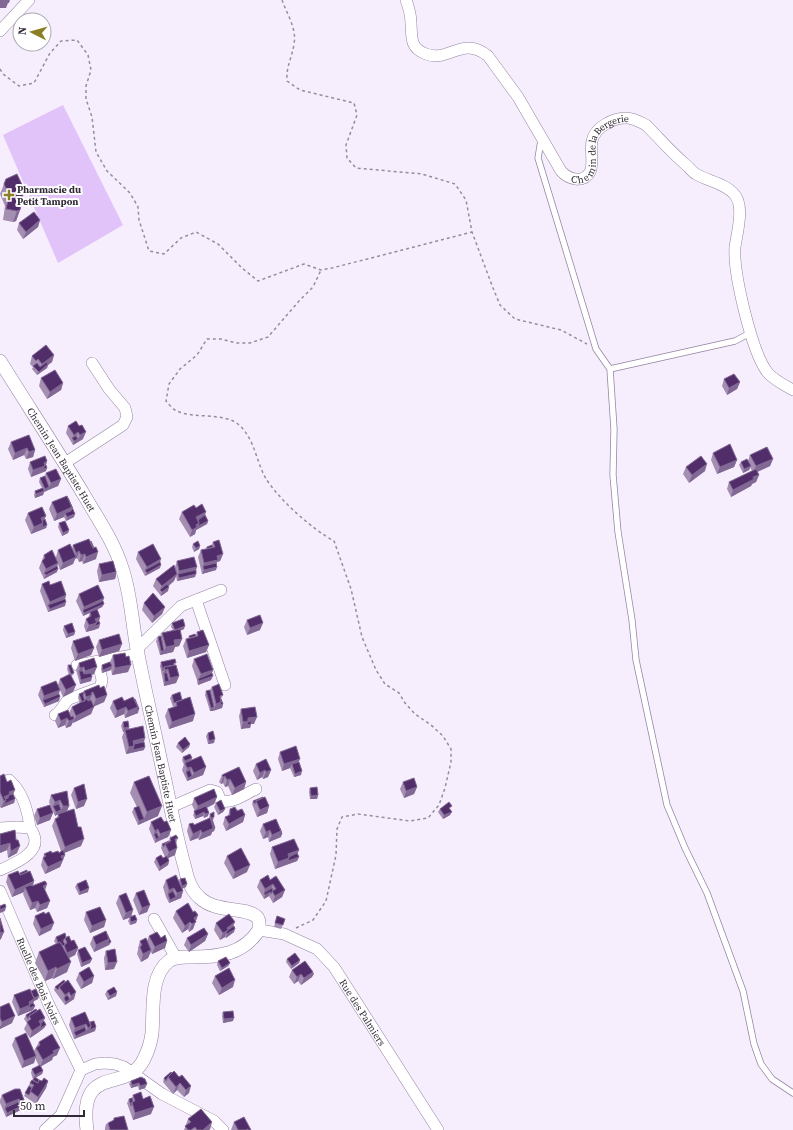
<svg xmlns="http://www.w3.org/2000/svg" width="793" height="1130" font-family="'Source Serif 4',serif">
  <style>
    .green { fill: #e1c2f9 }
    .lines { fill: none; stroke-linecap: round; stroke-linejoin: round }
    .service-casing { stroke: #9483a2; stroke-width: 7 }
    .minor-casing { stroke: #9483a2; stroke-width: 12 }
    .tertiary-casing { stroke: #9483a2; stroke-width: 14 }
    .path { stroke: #958d9a; stroke-width: 1.5; stroke-dasharray: 3 3; stroke-linecap: butt }
    .service { stroke: #fff; stroke-width: 5.5 }
    .minor { stroke: #fff; stroke-width: 11 }
    .tertiary { stroke: #fff; stroke-width: 13 }
    .wall { fill: #a48eb2 }
    .shaded-wall { fill: #826895 }
    .building { fill: #512e69; stroke: #826895 }
    .poi-dot { fill: #8c7e24; stroke: #fff; stroke-width: 1.5 }
    .labels { text-anchor: middle; dominant-baseline: central; stroke-width: 4; stroke-linejoin: round; paint-order: stroke }
    .street-label { font-size: 10px; fill: #322b37; stroke: #fff }
    .poi-label { font-size: 10px; font-weight: bold; fill: #322b37; stroke: #fff; text-anchor: start }
  </style>
  <rect width="100%" height="100%" fill="#f6eefc"/>
  <path class="green" d="M63 105 123 225 58 263 3 135Z"/>
  <g class="lines">
    <g class="service-casing">
      <path id="service" d="M541 140 538 158 596 349 610 369
        M750 333 735 341 610 369 614 429 613 475 618 532 632 620 636 660 667 805 685 848 707 893 743 991 754 1044 761 1064 772 1079 793 1093"/>
    </g>
    <g class="minor-casing">
      <g id="minor">
        <path id="s1" d="M406 0C409 8 411 16 411 24 412 38 410 48 426 54 449 63 462 35 488 56L518 97 561 171C568 179 583 184 590 172 594 165 590 149 592 141 595 127 613 118 626 118 634 118 640 122 646 125 659 138 671 152 685 164 689 167 692 172 696 174 707 181 725 183 734 194 745 205 737 233 735 247 733 272 752 354 768 373 774 380 784 385 793 390"/>
        <path d="M0 31 29 0"/>
        <path d="M65 463 123 425 127 417 125 408 109 389 92 363"/>
        <path d="M196 600 225 685"/>
        <path d="M137 649 181 606 221 590"/>
        <path d="M77 665 138 654"/>
        <path d="M55 715C62 711 63 704 69 699L99 688 101 685 102 680 98 662"/>
        <path d="M9 780C23 792 28 811 30 828"/>
        <path d="M171 807 210 790 217 792 221 801C232 804 245 794 256 789"/>
        <path d="M0 828 17 827 30 828C47 851 16 863 0 870"/>
        <path id="s2" d="M0 891 49 1005 81 1070"/>
        <path d="M154 919 176 958"/>
        <path id="s3" d="M259 930 284 934 317 949 334 967 438 1130"/>
        <path d="M45 1130 61 1115 81 1070 95 1064 105 1063 115 1064 124 1067 162 1094 214 1121 223 1130"/>
      </g>
    </g>
    <g class="tertiary-casing">
      <g id="tertiary">
        <path id="s4" d="M0 361C28 406 57 450 84 495 98 519 114 542 122 568 131 594 132 622 137 649 144 687 153 724 161 762 169 797 175 833 185 868 187 878 191 890 199 897 216 914 246 906 257 917 260 920 259 926 259 930 243 954 220 957 192 957 185 957 176 956 169 961 149 976 154 1011 152 1033 151 1042 148 1051 144 1059 127 1095 78 1061 87 1130"/>
      </g>
    </g>
    <path class="path" d="M282 0C287 14 297 29 294 44 292 58 286 66 287 81L300 90 354 103 357 115 346 145 347 158 356 168 422 174 455 184 466 200 472 232 493 288 500 305 515 319 561 330 587 344
      M0 69 3 74 19 86 34 83 50 53 61 41 77 40 88 55 91 70 86 86V99L92 117 96 152 107 171 130 193 138 207 139 220 149 251 164 254 181 238 196 232 218 244 242 268 258 281 304 264 321 270 332 268 472 232
      M296 928 313 920 326 901 336 855 337 829 342 817 358 814 410 821 428 818 439 805 445 788 451 762V749L443 736 431 725 415 714 405 703 399 693 385 684 376 670 362 637 351 589 334 541C312 529 278 499 265 477 256 460 254 438 239 425 225 412 193 419 177 411 173 410 169 404 166 401L169 384 180 369 197 355 207 339H221L236 343H250L268 337 299 301 313 287 321 270"/>
    <use href="#service" class="service"/>
    <use href="#minor" class="minor"/>
    <use href="#tertiary" class="tertiary"/>
  </g>
  <path class="wall" d="M6 179 20 210 16 221 13 222 3 220 5 206 0 194Z
    M40 220 38 227 23 239 17 230 19 223Z
    M54 355 52 362 48 365 47 368 37 375 32 369 33 367 30 364 32 356Z
    M41 378 63 383 61 390 47 399 39 386Z
    M724 379 740 382 737 389 727 395 722 386Z
    M76 421 83 439 73 445 66 433 68 426Z
    M11 442 35 450 33 457 26 459 24 455 13 460 8 449Z
    M713 453 737 460 734 467 717 474 711 460Z
    M750 455 773 459 770 466 757 472 759 475 756 482 752 484 751 486 731 497 727 489 729 482 752 471 750 467 749 470 743 473 739 465 741 462 748 461Z
    M47 461 46 465V471L31 477 28 469 30 462Z
    M686 467 705 471 689 483 683 474Z
    M46 473 61 479 58 486 44 492 43 495 35 498 34 495 35 491 42 488 39 482 40 478 45 476Z
    M52 502 74 517 66 521 64 517 54 521 49 509Z
    M195 507 205 515 208 521 207 524 196 530 195 534 190 537 179 519 182 512Z
    M28 513 45 519 47 525 46 528 31 534 25 520Z
    M59 523 69 530 68 533 62 536 58 527Z
    M213 542 223 554 220 561 217 562 216 570 202 574 198 557 201 550 206 549 207 547 212 545Z
    M193 544 200 546 199 549 194 552 192 547Z
    M73 545 96 559 83 564 82 561 79 562 77 558 75 559 73 564 60 570 58 564 57 566V572L44 579 39 568 44 555 56 557 58 550 72 549Z
    M138 552 160 562V568L145 576 136 559Z
    M177 561 197 567 196 570 195 577 177 581 176 576 174 581 168 586V591L161 596 153 586 156 579 175 567Z
    M99 564 116 575 115 579 99 582 97 571Z
    M42 584 50 585 66 595 65 599V606L48 612 40 591Z
    M79 594 104 598 103 601 104 604 102 607 97 610 100 617 99 621V628L86 632 84 626 86 619 88 618 90 613 83 616 76 601Z
    M144 603 165 607 162 614 152 623 142 610Z
    M247 620 260 630 247 635 244 627Z
    M172 623 184 629 180 631 182 639 179 646 175 647 173 652 160 655 156 641 158 637 161 636 162 633 173 630 171 627Z
    M64 626 75 632 74 635 66 638 63 630Z
    M197 632 209 645 206 652 187 658 183 646 186 639H188L189 636H196Z
    M99 640 122 644 119 651 99 657 96 647Z
    M73 641 94 648 91 655 75 661 71 648Z
    M113 655 128 672 112 675 111 668V670L102 673 101 669 102 665 110 662Z
    M194 659 213 670 212 673 211 680 198 685 197 682V680L192 666Z
    M161 662 175 665 179 676 176 683 164 686 160 666Z
    M79 663 94 674 92 675 91 681 80 684 76 670Z
    M68 665 74 673 72 676 73 692 63 697 60 690 59 694V701L44 707 38 695 41 687 58 685 60 679 69 675 67 669Z
    M212 687 223 695 221 699 223 704 222 708 210 711 205 695 206 691 210 690Z
    M100 688 107 695 104 702 94 706 91 714 73 723V722L71 726 66 728 65 725 58 728 55 721 58 714 69 713 72 707 80 703 78 698 79 694 84 692V691Z
    M172 695 182 700 193 721 169 729 165 716 168 709 174 707 175 706 173 707 170 698Z
    M113 701H124L138 713 125 718 124 714 115 718 110 708Z
    M241 709 254 724H251L250 728 241 729 239 716Z
    M123 722 129 727V729L144 742V750L126 754 122 737 124 732H123L121 726Z
    M208 733 214 743 208 744 206 736Z
    M178 743 190 744 189 747 182 753 176 747Z
    M280 752 299 762 301 775 294 777 290 768 282 771 278 759Z
    M183 757 206 767 203 775 187 781 182 770 184 764V765L182 760Z
    M256 764 271 770 268 777 263 779 262 777 257 780 253 771Z
    M222 775 246 782 244 789 232 795 228 786 225 787 223 783 221 784 219 782Z
    M0 776 7 782 13 794 15 799 14 803 1 808 0 807V808Z
    M134 782 158 816 138 825 132 812 134 808 137 807 130 793Z
    M403 782 417 787 414 794 404 798 400 789Z
    M74 788 84 806 76 809 71 795Z
    M310 788 318 795 317 799H310L309 792Z
    M51 795 69 806 67 811 81 846 64 853 65 855 60 867 45 874 41 865 44 854 59 853 61 851 52 826 55 819 57 818 58 814 55 816 49 802Z
    M217 797 214 804 207 808 208 816 204 818 203 816 195 819 193 815 195 811 192 805 194 798Z
    M263 798 269 806 267 813 257 817 252 804 253 801Z
    M216 803 225 809 223 812 218 815 214 807Z
    M37 809 53 813 50 820 37 825 34 816Z
    M230 809 240 810 245 815 243 822 226 831 223 824 225 817 228 816Z
    M440 809 451 810 450 815 443 819 438 812Z
    M210 814 213 820 215 828 214 831 212 832 211 835 199 840 198 838 190 841 187 831 189 824 194 825 209 818Z
    M163 820 171 830 168 837 155 843 149 829 151 822Z
    M263 824 281 837 269 842 268 837 263 839 260 831Z
    M15 830 17 853 8 858 7 850 0 853Z
    M170 838H178L176 843 175 855 168 858 169 861 168 865 159 871 154 862 156 858H163L165 857 161 848 162 844 169 841Z
    M272 847 299 850 297 854 299 857 297 861 275 869 270 854Z
    M227 856 247 872 233 879 224 863Z
    M20 873 34 881 33 886 47 884 45 890 50 901 47 908 37 912 35 908 30 910 23 894 24 892 12 897 6 882 8 875Z
    M180 879 186 887 182 889 183 891 181 898 169 903 166 897 163 887 166 880 179 881Z
    M260 880H270L285 890 282 897 273 903 269 896 264 899 257 887Z
    M77 884 88 892 79 895 75 887Z
    M136 893 150 905 147 912 139 915 133 900Z
    M119 896 133 910 131 917 123 920 116 903Z
    M176 911 193 912 198 915 193 929 189 932 188 929 182 933 173 918Z
    M86 912 106 920 104 927 90 933 84 920Z
    M45 914 54 923 51 930 39 936 33 924 35 916Z
    M277 916 285 919 281 929 274 927Z
    M130 917 137 920 136 923 130 925 128 921Z
    M216 923 234 926V932L226 938 225 937 220 940 214 930Z
    M208 934 205 941 189 952 184 945 187 938Z
    M149 936 161 938 167 941 165 948 152 954 151 952 148 958 141 962 137 954 138 950V948L140 941H147Z
    M56 937H66L78 948 75 955 69 958 67 972 53 979 52 978 45 981 35 963 39 952 56 944 54 941Z
    M93 937 111 942 109 945 94 952 90 944Z
    M78 950 92 959 90 963 81 967 77 954Z
    M106 951 114 969 105 970 104 958Z
    M287 959 300 960 299 963 291 969 286 962Z
    M218 961 230 963 228 966 220 971 217 965Z
    M292 970 312 977 301 985 298 981 294 984 289 977Z
    M79 973 94 976 92 983 81 989 76 980Z
    M215 976 233 987 219 995 212 983Z
    M64 980 74 999 65 1005 54 990 55 987Z
    M31 991 38 999 34 1001 33 1003 35 1006 33 1010 18 1016 12 1002 14 995Z
    M107 991 117 992 116 996 108 1000 105 994Z
    M0 1007 12 1023 0 1029Z
    M36 1009 46 1025 44 1028 30 1038 24 1029 27 1023 24 1019 26 1015Z
    M223 1012 233 1021 223 1023 222 1016Z
    M71 1018 90 1022 96 1027 95 1031 74 1039 69 1025Z
    M15 1038 34 1051 39 1042 57 1055 53 1057 52 1060 41 1066 43 1071 42 1074 35 1078 42 1081H48L46 1088 36 1104 24 1096 30 1083 34 1078 33 1079 31 1073 32 1069 39 1066 35 1058 34 1063 22 1068 12 1045Z
    M171 1072 189 1093 184 1097 177 1090 173 1094 163 1082 164 1078Z
    M131 1081 147 1084 145 1088 139 1090 138 1086 131 1088 129 1084Z
    M2 1095 24 1100 23 1103 24 1105 23 1109 6 1117 0 1103V1100Z
    M133 1095 143 1099 151 1114 133 1120 127 1103 129 1099 132 1098Z
    M114 1118 128 1130H105V1128L106 1124 113 1121Z
    M188 1119 212 1122 210 1129 209 1130H184Z
    M234 1122 251 1130H231Z"/>
  <path class="shaded-wall" d="M0 0H10L9 3H8L6 8H0Z
    M20 210 16 221 13 222 17 211Z
    M40 220 38 227 23 239 26 232Z
    M54 355 52 362 48 365 47 368 37 375 42 364Z
    M740 382 737 389 727 395 729 388Z
    M63 383 61 390 47 399 50 392Z
    M78 432 75 439 72 438 74 435Z
    M86 432 83 439 73 445 74 441 78 439 80 435Z
    M27 448 24 455 13 460 15 453Z
    M35 450 33 457 26 459 29 452Z
    M773 459 770 466 753 474 756 466Z
    M737 460 734 467 717 474 720 467Z
    M47 461 45 468H47L46 471 31 477 33 470 44 463Z
    M707 464 705 471 689 483 692 475Z
    M751 466 749 470 743 473 744 469Z
    M759 475 756 482 752 484 751 486 731 497 733 490 753 477Z
    M61 479 58 486 48 490 51 483Z
    M49 487 48 490 44 492 43 495 35 498 36 494 44 491 45 489Z
    M72 507 70 514 65 513 64 517 54 521 57 514Z
    M206 512 204 519 196 523V517Z
    M75 514 74 517 66 521 67 517Z
    M46 516 43 523 41 518Z
    M208 521 207 524 196 530 195 534 190 537 192 530 196 525 199 523Z
    M43 523 47 525 46 528 31 534 34 527Z
    M69 530 68 533 62 536 63 533Z
    M200 546 199 549 194 552 196 548Z
    M79 551 77 558 75 559 73 564 60 570 63 563 74 558 76 553Z
    M98 552 96 559 83 564 86 557Z
    M85 554 82 561 79 562 81 555Z
    M223 554 220 561 217 562 215 567 203 566 204 563 217 556Z
    M161 559 159 566 145 570 147 567Z
    M58 563 56 570 44 573 46 569Z
    M161 565 160 568 145 576 147 573Z
    M197 567 194 574H178L179 571Z
    M217 567 216 570 202 574 204 570Z
    M58 569 57 572 44 579 46 575Z
    M116 572V575L115 579 99 582 102 575Z
    M177 574 174 581 162 592 160 590 162 586Z
    M196 574 195 577 177 581 179 578Z
    M169 587 168 591 161 596 162 592Z
    M66 595 64 602 48 605 50 602Z
    M104 598 101 605 104 604 102 607 83 616 84 613 83 610 84 607Z
    M66 602 65 606 48 612 50 609Z
    M165 607 162 614 152 623 154 616Z
    M100 617 98 624 96 625 94 630 86 632 89 625 95 619Z
    M263 623 260 630 247 635 250 628Z
    M100 624 99 628 94 630 95 626Z
    M185 626 184 629 174 633 175 630Z
    M75 632 74 635 66 638 68 634Z
    M182 639 179 646 175 647 173 652 160 655 161 651H164L166 647 174 640Z
    M122 644 119 651 99 657 102 650Z
    M209 645 206 652 187 658 189 651Z
    M94 648 91 655 75 661 78 654Z
    M131 665 128 672 112 675 115 668Z
    M112 666 111 670 102 673 103 670Z
    M84 667 81 674 79 671 80 668Z
    M97 667 94 674 82 678 85 671Z
    M168 669 166 676 163 674 165 670Z
    M213 670 210 677 198 680 201 674Z
    M179 676 176 683 164 686 165 682 169 681 170 678Z
    M213 676 211 680 198 685 199 681Z
    M92 677 91 681 80 684 81 680Z
    M76 685 73 692 63 697 66 690Z
    M60 690 57 697 43 700 42 703 44 696Z
    M93 692 89 702 85 701 86 697 91 693Z
    M107 695 104 702 93 707 96 699Z
    M60 697 59 701 44 707 45 704Z
    M221 702 219 709 213 711 216 704Z
    M223 704 222 708 219 709 220 705Z
    M94 707 91 714 73 723 76 716Z
    M126 707 124 714 115 718 117 711Z
    M138 707 139 709 138 713 125 718 128 711Z
    M214 707 213 711H210L211 708Z
    M195 714 193 721 169 729 172 722Z
    M257 717 254 724H251L250 728H246L247 725 246 728 241 729 243 722 248 718Z
    M67 718 65 725 58 728 61 721Z
    M74 719 71 726 66 728 69 721Z
    M129 727 128 731 125 730 124 732H123L124 728Z
    M145 738 143 746 145 747 144 750 126 754 129 747 133 741Z
    M215 739 214 743 208 744 209 741Z
    M190 744 189 747 182 753 183 750Z
    M192 758 191 762 185 763 184 765 185 761Z
    M300 759 297 766 292 764 290 768 282 771 284 764Z
    M191 767 189 774 186 772 187 768Z
    M206 767 203 775 187 781 188 778 192 776 194 773Z
    M265 770 262 777 257 780 260 773Z
    M271 770 268 777 263 779 266 772Z
    M302 771 301 775 294 777 295 774Z
    M225 776 223 783 221 784 223 777Z
    M230 779 228 786 225 787 227 780Z
    M246 782 244 789 232 795 235 788Z
    M417 787 414 794 404 798 406 791Z
    M15 790 12 797 15 799 14 803 1 808 4 801V797L9 792Z
    M318 795 317 799H310L311 796Z
    M217 797 214 804 195 813 198 806Z
    M87 799 84 806 76 809 78 802Z
    M60 800 58 807 53 806 55 802Z
    M63 806H69L66 813H60L55 816 56 812 61 810Z
    M162 806 158 816 138 825 139 821 144 819 147 812Z
    M269 806 267 813 257 817 260 810Z
    M225 809 223 812 218 815 220 811Z
    M204 812 203 816 195 819 196 816Z
    M452 812 450 815 443 819 444 815Z
    M53 813 50 820 37 825 40 818Z
    M209 813 208 816 204 818 205 814Z
    M245 815 243 822 226 831 229 824Z
    M214 817 213 820 209 822 211 818Z
    M214 828H215L214 831 212 832 211 835 199 840 202 833Z
    M158 829 156 837 154 834 155 831Z
    M171 830 168 837 158 841 160 834Z
    M201 830 198 838 190 841 193 834Z
    M270 830 268 837 263 839 266 832Z
    M281 831 282 834 281 837 269 842 272 835Z
    M159 838 158 841 155 843 156 839Z
    M84 839 81 846 62 854 65 847Z
    M10 843 7 850 0 853V846Z
    M20 846 17 853 8 858 11 851Z
    M177 848 175 855 166 859 169 852Z
    M299 850 296 857H299L297 861 275 869 278 862 288 854Z
    M65 855 60 867 45 874 48 867 61 856Z
    M169 861 168 865 159 871 160 867Z
    M250 865 247 872 233 879 235 872Z
    M34 881 32 888 25 887 24 892 12 897 15 890Z
    M47 884 44 892 43 886Z
    M187 884 186 887 180 889 182 886Z
    M273 884 270 892 264 893 265 889Z
    M89 888 88 892 79 895 80 892Z
    M174 888 172 895 168 894 169 890Z
    M285 890 282 897 273 903 275 896Z
    M183 891 181 898 169 903 170 900 176 897 177 893Z
    M270 892 269 896 264 899 265 895Z
    M38 901 35 908 30 910 32 903Z
    M50 901 47 908 37 912 40 905Z
    M150 905 147 912 139 915 142 908Z
    M6 907 5 911 0 913V910Z
    M133 910 131 917 123 920 126 913Z
    M198 915 193 929 189 932 194 918Z
    M106 920 104 927 90 933 92 926Z
    M137 920 136 923 130 925 131 922Z
    M190 922 188 929 182 933 185 926Z
    M235 922 232 929 226 933 225 937 220 940 223 933 227 928Z
    M54 923 51 930 39 936 41 929Z
    M235 929 234 932 226 938 227 934Z
    M4 932 1 939 0 940V933Z
    M208 934 205 941 189 952 191 945Z
    M109 939 111 942 109 945 94 952 96 945Z
    M167 941 165 948 152 954 155 947Z
    M78 948 75 955 65 960 67 953Z
    M151 950 148 958 141 962 143 954Z
    M92 959 90 963 81 967 82 963Z
    M300 960 299 963 291 969 292 966Z
    M71 962 67 972 53 979 57 969Z
    M117 962 114 969 105 970 108 963Z
    M230 963 228 966 220 971 222 968Z
    M56 967 52 978 45 981 48 971Z
    M313 972 314 974 312 977 301 985 304 978Z
    M301 974 298 981 294 984 297 977Z
    M94 976 92 983 81 989 84 982Z
    M235 980 233 987 219 995 222 988Z
    M69 992 66 999 64 998 65 995Z
    M76 992 74 999 65 1005 66 1002 70 999 71 996Z
    M117 992 116 996 108 1000 110 996Z
    M39 996 38 999 34 1001 32 1006 29 1007 28 1012 18 1016 20 1009 32 999Z
    M35 1006 33 1010 28 1012 29 1008Z
    M15 1016 12 1023 0 1029V1026H1L2 1022Z
    M45 1018 39 1032 30 1038 32 1031 39 1021Z
    M234 1018 233 1021 223 1023 224 1019Z
    M86 1024 83 1031 74 1032 73 1035 75 1028Z
    M46 1025 44 1028 39 1032 40 1028Z
    M91 1026 96 1027 95 1031 74 1039 76 1036 86 1031 88 1028Z
    M60 1048 57 1055 53 1057 52 1060 40 1067 43 1060 53 1051Z
    M36 1056 34 1063 22 1068 24 1061Z
    M43 1071 42 1074 33 1079 35 1075Z
    M48 1081 46 1088 36 1104 38 1097Z
    M139 1083 138 1086 131 1088 132 1085Z
    M180 1083 177 1090 173 1094 176 1087Z
    M147 1084 145 1088 139 1090 140 1086Z
    M191 1086 189 1093 184 1097 186 1090Z
    M19 1099 16 1106 5 1108 6 1104Z
    M24 1100 22 1106 24 1105 23 1109 6 1117 7 1113 18 1108 20 1101Z
    M154 1107 151 1114 133 1120 135 1113Z
    M212 1122 210 1129 209 1130H203Z"/>
  <path class="building" d="M17 174 24 189 20 210 17 211 6 209 9 195 4 184 6 179Z
    M34 212 40 220 26 232 19 223Z
    M46 345 54 355 42 364 38 359 36 361 32 356Z
    M47 362 48 364 39 372 33 366 37 363 40 367Z
    M55 370 63 383 50 392 41 378Z
    M734 374 740 382 729 388 724 379Z
    M76 421 79 426 82 425 86 432 80 435 78 432 74 435 68 426Z
    M29 435 35 450 29 452 27 448 15 453 11 442Z
    M76 436 78 439 74 441 72 438Z
    M730 444 737 460 720 467 713 453Z
    M767 447 773 459 756 466 750 455Z
    M45 456 47 461 44 463 45 466 33 470 30 462Z
    M701 456 707 464 692 475 686 467Z
    M747 459 751 466 744 469 741 462Z
    M45 465H46L47 468 43 469Z
    M56 469 61 479 51 483 46 473Z
    M756 469 759 475 753 477 754 479 733 490 729 482Z
    M45 476 49 487 45 489 40 478Z
    M43 488 44 491 36 494 35 491Z
    M67 496 72 507 57 514 52 502Z
    M68 498 75 514 67 517 65 513 71 511 72 507Z
    M202 504 206 512 196 517 199 523 196 525 197 527 192 530 182 512 194 505 196 508Z
    M42 507 46 516 41 518 43 523 34 527 28 513Z
    M205 515 208 521 198 526 199 523 198 520Z
    M45 519 47 525 42 527 43 523 42 521Z
    M65 521 69 530 63 533 59 523Z
    M89 539 93 548 96 547 98 552 86 557 85 554 81 555 79 551 76 553 73 545Z
    M219 540 223 554 217 556 218 560 204 563 201 550 215 547 213 542Z
    M91 541 94 548H93L90 542Z
    M198 541 200 546 196 548 193 544Z
    M70 544 76 557 63 563 58 550Z
    M153 544 161 559 147 567 138 552Z
    M212 545 213 547 207 549V547Z
    M52 550 58 563 46 569 42 561 45 558 44 555Z
    M194 557 197 567 179 571 177 561Z
    M113 561 116 572 102 575 99 564Z
    M160 562 161 565 147 573 145 570Z
    M216 563 217 567 204 570 203 566Z
    M174 565 177 574 162 586 156 579Z
    M57 566 58 569 46 575 44 573Z
    M196 570V574L179 578 178 574Z
    M49 581 50 585 61 581 66 595 50 602 42 584Z
    M167 584 169 587 162 592 160 590Z
    M98 585 104 598 84 607 79 594Z
    M153 593 165 607 154 616 144 603Z
    M65 599 66 602 50 609 48 605Z
    M103 601 104 604 84 613 83 610Z
    M97 609 100 617 95 619 97 623 89 625 86 619 91 616 90 612Z
    M260 615 263 623 250 628 247 620Z
    M183 619 185 626 175 630 172 623Z
    M99 621 100 624 95 626 96 622Z
    M72 623 75 632 68 634 64 626Z
    M180 629 182 639 174 640 175 645 166 647 162 633Z
    M203 630 209 645 189 651 186 639 198 636 197 632Z
    M119 634 122 644 102 650 99 640Z
    M195 634 196 636 190 638 189 636Z
    M89 636 94 648 78 654 73 641Z
    M161 636 164 651H161L158 637Z
    M125 653 126 657 129 656 131 665 115 668 113 655Z
    M207 654 213 670 201 674 194 659Z
    M94 658 97 667 85 671 84 667 80 668 79 663Z
    M175 659 176 663H174V665L164 667 163 671 161 662Z
    M110 662 112 666 103 670 102 665Z
    M68 665H71L74 673 71 674Z
    M176 665 179 676 170 678 168 669 165 670 164 667Z
    M79 671H83L84 674 91 673 92 677 81 680Z
    M164 673H167L169 681 165 682Z
    M212 673 213 676 199 681 198 679Z
    M70 674 76 685 66 690 60 679Z
    M56 681 60 690 44 696 41 687Z
    M219 684 223 695 220 696 221 702 216 704 212 687Z
    M99 685 100 688 104 686 107 695 96 699 93 692 91 693 92 695 86 697 84 691Z
    M210 690 214 707 211 708 206 691Z
    M84 692 83 695 85 701 82 702 79 694Z
    M180 692 182 700 176 702 174 703 172 695Z
    M59 694 60 697 45 704 43 700Z
    M122 697 124 701 133 697 138 707 128 711 126 707 117 711 113 701Z
    M190 697 195 714 172 722 168 709 177 706 176 702Z
    M87 699 88 701 91 700 94 707 76 716 72 707Z
    M134 699H135L139 709 136 710 138 707Z
    M221 699 223 704 220 705 221 702Z
    M255 707 257 717 248 718V721L243 722 241 709Z
    M68 710 71 717 73 716 74 719 69 721 67 718 61 721 58 714Z
    M128 721 129 727 124 728 123 722Z
    M251 721V724L247 725 248 722Z
    M143 726 145 738 133 741 134 746 129 747 125 730Z
    M213 731 215 739 209 741 208 733Z
    M185 737 190 744 183 750 178 743Z
    M144 742 145 747 133 750 134 746V744Z
    M296 746 300 759 284 764 280 752Z
    M190 754 192 758 185 761 183 757Z
    M201 756 206 767 194 773 191 767 187 768 185 763Z
    M266 759 271 770 266 772 265 770 260 773 256 764Z
    M299 762 302 771 295 774 292 764Z
    M239 767 246 782 235 788 230 779 227 780 225 776 223 777 222 775Z
    M190 770 192 776 188 778 186 772Z
    M4 774 7 782 11 780 15 790 9 792 10 794 4 797 6 800 4 801 0 792V776Z
    M149 776 162 806 147 812 134 782Z
    M414 778 417 787 406 791 403 782Z
    M84 784 87 799 78 802 74 788Z
    M317 787 318 795 311 796 310 788Z
    M214 789 217 797 198 806 194 798Z
    M67 791 69 806H63L60 800 55 802 51 795Z
    M13 794 15 799 4 804 6 800 5 799 8 798 9 795Z
    M263 797V798L256 801 255 804 253 801Z
    M265 797 269 806 260 810 256 801Z
    M221 800 225 809 220 811 216 803Z
    M449 802 452 806 449 808 452 812 444 815 440 809Z
    M59 804 61 810 56 812 53 806Z
    M50 805 53 813 40 818 37 809Z
    M139 806 144 819 139 821 134 808Z
    M206 806 209 813 205 814 204 812 196 816 194 811Z
    M235 807 237 811 242 809 245 815 229 824 225 817 230 815V809Z
    M74 809 78 827H81L84 839 65 847 55 819 59 817 58 814Z
    M214 812V817L211 818 210 814Z
    M161 817 164 822 167 821 171 830 160 834 158 829 155 831 151 822Z
    M210 818 214 828 202 833 201 830 193 834 189 824 193 823 194 825Z
    M276 819 281 831 272 835 270 830 266 832 263 824Z
    M212 820 215 828H213L211 821Z
    M280 828 282 834H280L281 831Z
    M15 830 16 840H18L20 846 11 851 10 843 0 846V834Z
    M157 833 159 838 156 839 154 834Z
    M176 835 178 838 175 839 177 848 169 852 165 844 171 841 170 838Z
    M294 839 299 850 288 854 289 858 278 862 272 847Z
    M169 841V842L165 844 164 847 162 844Z
    M241 848 250 865 235 872 227 856Z
    M63 850 65 855 61 856 63 860 48 867 43 858 46 856 44 854 51 851 52 853 58 851 59 853Z
    M297 853 299 857 288 861 289 858V857Z
    M161 855 163 858 167 856 169 861 160 867 156 858Z
    M27 870V872L20 875V873Z
    M18 871 20 875 30 871 34 881 15 890 8 875Z
    M176 875 183 891 177 893 174 888 169 890 166 880Z
    M268 875 270 880 276 876 285 890 275 896 272 891 276 889 273 884 265 889 260 880Z
    M185 878 187 884 182 886 180 879Z
    M86 880 89 888 80 892 77 884Z
    M45 881 47 884 43 886 50 901 40 905 38 901 32 903 25 887 31 885 32 886Z
    M272 888 273 890 271 894 270 892 265 895 264 893Z
    M144 890 150 905 142 908 136 893Z
    M173 891 176 897 170 900 168 894Z
    M126 893 133 910 126 913 119 896Z
    M188 903 193 912 195 911 198 915 194 918 196 922 192 924 190 922 185 926 176 911Z
    M5 904 6 907 0 910V906Z
    M100 907 106 920 92 926 86 912Z
    M44 912 45 914 49 912 54 923 41 929 35 916Z
    M229 914 235 922 227 928 228 930 223 933 216 923Z
    M135 915 137 920 131 922 130 917Z
    M277 916 285 919 283 925 275 923Z
    M0 918 4 932 0 933Z
    M234 926 235 929 227 934 226 933 228 930Z
    M204 928 208 934 191 945 187 938Z
    M106 931 109 939 96 945 93 937Z
    M157 932 161 938 165 935 167 941 155 947 149 936Z
    M65 933 66 937 65 938 63 941 65 944 63 946 60 942 58 943 56 937Z
    M107 934 111 942 108 943 109 939Z
    M69 936 71 941 74 940 78 948 67 953 64 945 67 943 65 938Z
    M146 938 151 950 143 954 140 947 142 945 140 941Z
    M60 942 71 962 57 969 56 967 48 971 39 952Z
    M85 947 92 959 82 963 78 950Z
    M115 949 117 962 108 963 106 951Z
    M295 953 300 960 292 966 287 959Z
    M226 957 230 963 222 968 218 961Z
    M305 961 313 972 304 978 301 974 297 977 292 970Z
    M89 967 94 976 84 982 79 973Z
    M229 968 235 980 222 988 215 976Z
    M64 980 65 982 59 987 58 990 55 987Z
    M68 980 76 992 71 996 69 992 65 995 59 987Z
    M114 987 117 992 110 996 107 991Z
    M30 989 34 999 29 1002 30 1005 20 1009 14 995Z
    M36 989 39 996 34 998 31 991Z
    M67 995 70 999 66 1002 64 998Z
    M9 1003 15 1016 2 1022 0 1018V1007Z
    M33 1003 35 1006 29 1008 30 1004Z
    M36 1009 37 1011 29 1016 28 1019 26 1015Z
    M40 1009 45 1018 39 1021 41 1025 32 1031 27 1022 31 1019 29 1016Z
    M233 1011 234 1018 224 1019 223 1012Z
    M85 1012 91 1026 88 1028 86 1024 75 1028 71 1018Z
    M44 1021 46 1025 40 1028 41 1025V1023Z
    M94 1021 96 1027 90 1030 91 1026 90 1022Z
    M85 1027 86 1031 76 1036 74 1032Z
    M26 1033 36 1056 24 1061 15 1038Z
    M52 1034 60 1048 53 1051 54 1053 43 1060 36 1048 40 1045 39 1042Z
    M40 1065 43 1071 35 1075 32 1069Z
    M174 1071 179 1077 182 1075 191 1086 186 1090 180 1083 176 1087 168 1077Z
    M171 1072 172 1073 168 1077 166 1081 164 1078Z
    M35 1077 39 1080 38 1083 33 1080Z
    M141 1077 145 1079 147 1084 140 1086 139 1083 132 1085 131 1081Z
    M44 1078 48 1081 38 1097 30 1091 34 1085 30 1083 32 1080 38 1083 39 1080 42 1081Z
    M29 1086 32 1088 29 1095 25 1093Z
    M15 1089H20L24 1100 20 1101 19 1099 6 1104 2 1095Z
    M141 1092 143 1099 150 1096 154 1107 135 1113 132 1102 135 1101 133 1095Z
    M132 1098 133 1102H132L131 1106 129 1099Z
    M18 1102 19 1105 23 1103 24 1105 7 1113 5 1108Z
    M201 1109 212 1122 203 1130H197L195 1127 191 1130H188L185 1126 191 1122 188 1119Z
    M124 1116 128 1130H110L108 1123 114 1120V1118Z
    M244 1117 251 1130H248V1129L246 1130H238L234 1122Z"/>
  <path class="poi-dot" d="M7 189h4v4h4v4h-4v4h-4v-4h-4v-4h4z"/>
  <g class="labels">
    <g class="street-label">
      <text stroke="none"><textPath href="#s1" startOffset="325">Chemin de la Bergerie</textPath></text>
      <text stroke="none"><textPath href="#s4" startOffset="116">Chemin Jean Baptiste Huet</textPath></text>
      <text stroke="none"><textPath href="#s4" startOffset="440">Chemin Jean Baptiste Huet</textPath></text>
      <text stroke="none"><textPath href="#s2" startOffset="98">Ruelle des Bois Noirs</textPath></text>
      <text stroke="none"><textPath href="#s3" startOffset="140">Rue des Palmiers</textPath></text>
    </g>
    <g class="poi-label">
      <text x="17" y="189">Pharmacie du<tspan x="17" dy="12">Petit Tampon</tspan></text>
    </g>
  </g>
  <g transform="translate(32 32) rotate(276)"><circle r="19" fill="#ffffff" stroke="#adaaaf"/>
  <path d="M0-3L7 15L0 10L-7 15Z" fill="#8c7e24"/>
  <text y="-6" font-size="11" font-weight="bold" text-anchor="middle" fill="#322b37">N</text>
  </g>
  <path d="M14 1110v6h70v-6" fill="none" stroke="#322b37" stroke-width="2"/>
  <text x="20" y="1110" font-size="12" fill="#322b37" stroke="#ffffff" stroke-width="3" paint-order="stroke">50 m</text>
</svg>
